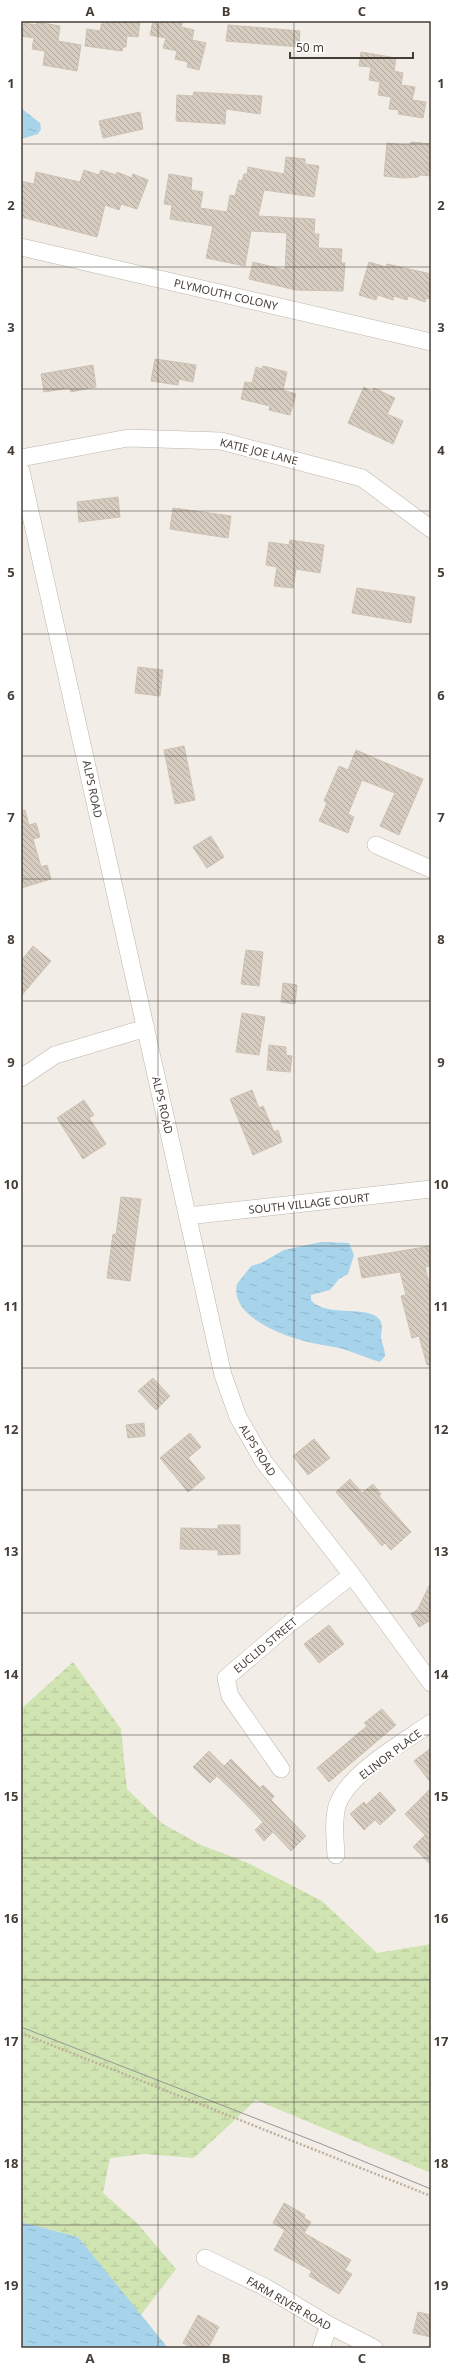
<svg xmlns="http://www.w3.org/2000/svg" width="452" height="2369" font-family="'Noto Sans',sans-serif">
  <style>
    .wetland { fill: url(#wetland-marsh) }
    .water { fill: url(#water-ripples) }
    .building { fill: url(#building-back-hatch); stroke: #cdc1b1 }
    .lines { fill: none; stroke-linecap: round; stroke-linejoin: round }
    .minor-casing { stroke: #bdb5aa; stroke-width: 18 }
    .path { stroke: #beb09c; stroke-width: 2.5; stroke-dasharray: 2 2; stroke-linecap: butt }
    .minor { stroke: #fff; stroke-width: 17 }
    .tram { stroke: #969696; stroke-width: 1 }
    .grid { fill: none; stroke: #453e36; stroke-width: 1; stroke-opacity: 0.55 }
    .labels { text-anchor: middle; dominant-baseline: central; stroke-width: 4; stroke-linejoin: round; paint-order: stroke }
    .street-label { font-size: 11px; fill: #453e36; stroke: #fff }
    .neatline { fill: none; stroke: #453e36; stroke-width: 1.5 }
    .grid-label { font-size: 13px; text-anchor: middle; font-weight: bold; fill: #453e36 }
  </style>
  <defs>
    <pattern id="wetland-marsh" width="20" height="14" patternUnits="userSpaceOnUse"><rect width="20" height="14" fill="#d0e4b2"/><path d="M1 5h8M5 5V1M11 12h8M15 12V8" fill="none" stroke="#b4c59a"/></pattern>
    <pattern id="water-ripples" width="26" height="14" patternUnits="userSpaceOnUse"><rect width="26" height="14" fill="#a7d3eb"/><path d="M2 4q2-2 4 0t4 0M15 11q2-2 4 0t4 0" fill="none" stroke="#91b6ca"/></pattern>
    <pattern id="building-back-hatch" width="6" height="6" patternUnits="userSpaceOnUse"><rect width="6" height="6" fill="#d6ccc0"/><path d="M-1 5l2 2M0 0l6 6M5-1l2 2" fill="none" stroke="#afa79d"/></pattern>
  </defs>
  <rect width="100%" height="100%" fill="#f2eee7"/>
  <path class="wetland" d="M73 1662 121 1729 127 1789 163 1824 201 1845 248 1863 322 1901 377 1953 431 1944V2173L256 2100 194 2158 144 2154 110 2158 103 2193 137 2223 176 2269 140 2316 78 2237 21 2222V1709Z"/>
  <path class="water" d="M21 108 40 123 41 129 38 134 21 139Z
    M321 1242 349 1243 354 1255 348 1274 339 1279 330 1290 311 1295V1300C326 1319 373 1303 381 1322 383 1327 381 1333 381 1337 382 1344 385 1349 385 1356L380 1362C367 1358 353 1352 339 1348 330 1346 321 1345 312 1343 287 1337 229 1318 237 1284L251 1266 261 1263 284 1250Z
    M21 2222 78 2237 168 2348H21Z"/>
  <path class="building" d="M102 21 140 22 138 37 127 36 126 47H123L122 51 85 46 87 29 100 31Z
    M153 21H183L181 27 194 30 192 40 206 43 199 70 187 67 188 62 175 59 177 51 163 48 166 38 150 35Z
    M37 22 60 26 58 41 81 45 77 71 43 65 45 51 32 49 34 38 21 36 24 23 36 25Z
    M228 25 300 31 299 47 226 41Z
    M361 52 396 58 394 71 403 73 401 85 415 87 412 100 426 102 423 118 398 114 399 110 389 109 391 97 378 95 380 82 369 80 371 67 359 66Z
    M194 92 262 96 260 114 226 109 225 124 176 121 177 95 193 96Z
    M140 112 143 129 103 138 99 121Z
    M411 142 431 144V176L420 175 418 177 403 178 384 176 387 143 409 145Z
    M286 157 305 159V164L319 166 314 197 264 190 258 216 315 219 314 234H319L318 248 342 249 341 263H345L343 291 296 290 249 279 253 262 285 270 287 233 251 231 245 266 206 258 213 226 170 219 172 205 164 204 169 174 192 178 191 190 203 192 200 208 227 212 230 195 235 196 239 180 242 181 244 174H247L248 167 284 174Z
    M84 170 99 175 101 170 116 175 117 172 132 178 133 174 148 180 137 209 121 204 119 210 105 205 97 237 21 217V181L34 184 36 172 80 182Z
    M369 262 386 267 387 264 431 274V299L426 298 425 302 408 296 407 300 394 296 393 300 378 295 376 300 359 295Z
    M155 359 196 365 193 382 179 379 178 385 151 381Z
    M93 365 96 387 71 392 70 388 44 392 41 374Z
    M263 366 287 372 283 390 296 394 290 415 269 410 270 406 241 399 245 382 252 383 256 367 262 369Z
    M364 387 372 392 374 388 395 398 387 414 403 421 393 444 348 423Z
    M118 497 120 517 79 522 77 502Z
    M173 508 231 516 228 538 170 529Z
    M290 540 324 545 320 573 296 569 293 588 274 586 277 567 266 565 269 542 289 545Z
    M357 588 415 597 411 623 352 613Z
    M138 667 163 670 160 696 135 693Z
    M184 746 195 800 175 804 164 750Z
    M356 750 423 779 399 835 380 826 395 793 362 780 348 814 354 817 348 833 319 821 327 803 324 801 339 766 348 770Z
    M25 810 29 825 36 823 40 837 33 839 41 867 47 865 51 879 21 888V811Z
    M211 836 224 857 207 868 193 847Z
    M33 946 51 961 21 996V961Z
    M246 950 263 952 259 986 241 984Z
    M283 983 297 985 295 1004 281 1002Z
    M242 1013 265 1017 259 1055 236 1052Z
    M269 1045 286 1047V1055L292 1056 290 1072 267 1070Z
    M252 1090 259 1108 263 1106 274 1132 278 1130 282 1142 253 1155 230 1099Z
    M84 1100 94 1115 89 1118 106 1144 83 1159 57 1118Z
    M121 1197 141 1199 130 1281 107 1278 113 1234 116 1235Z
    M431 1246V1266L425 1267 431 1290V1365H427L419 1336 412 1338 401 1296 406 1295 400 1272 362 1278 358 1258Z
    M153 1378 170 1396 156 1410 138 1391Z
    M144 1423 145 1436 128 1438 126 1425Z
    M190 1433 201 1447 188 1458 205 1478 188 1492 160 1458Z
    M314 1439 330 1458 308 1475 293 1456Z
    M350 1479 362 1493 373 1484 381 1494 379 1496 411 1532 391 1550 385 1543 382 1546 336 1492Z
    M218 1525H240V1554L218 1555V1550L180 1549 181 1528 218 1529Z
    M431 1582V1620L419 1627 411 1614 418 1609Z
    M329 1625 344 1644 319 1663 304 1644Z
    M382 1709 396 1725 329 1782 317 1768 367 1726 364 1723Z
    M431 1748V1783L414 1761Z
    M209 1751 224 1766 231 1759 260 1788 263 1785 274 1796 271 1800 306 1836 291 1851 273 1832 264 1841 255 1830 263 1822 239 1797 217 1776 210 1783 193 1767Z
    M431 1788V1865L413 1847 425 1835 405 1814Z
    M380 1792 396 1810 380 1825 375 1820 364 1830 350 1814 364 1802 366 1805Z
    M284 2203 305 2215 304 2218 311 2222 304 2233 351 2260 345 2270 352 2274 339 2294 309 2276 312 2271 274 2250 285 2230 273 2223Z
    M418 2312 431 2315V2337L413 2333Z
    M198 2315 219 2327 208 2348H192L183 2343Z"/>
  <g class="lines">
    <g class="minor-casing">
      <path id="minor" d="M21 247 431 342
        M21 458 128 438 221 441 362 478 431 529
        M21 471 223 1375 238 1417 264 1462 352 1575 431 1683
        M376 845 431 869
        M21 1078 55 1055 146 1028
        M187 1216 431 1189
        M281 1769 230 1696 226 1678 289 1624 352 1575
        M336 1855C335 1839 333 1821 337 1806 348 1773 404 1742 431 1723
        M205 2258 265 2287 329 2325 374 2348
        M321 2348 329 2325"/>
    </g>
    <path class="path" d="M21 2033 431 2196"/>
    <use href="#minor" class="minor"/>
    <path class="tram" d="M21 2027 319 2143 431 2189"/>
  </g>
  <path class="grid" d="M158 21V2348M294 21V2348M21 144H431M21 267H431M21 389H431M21 511H431M21 634H431M21 756H431M21 879H431M21 1001H431M21 1123H431M21 1246H431M21 1368H431M21 1490H431M21 1613H431M21 1735H431M21 1858H431M21 1980H431M21 2102H431M21 2225H431"/>
  <g class="labels">
    <g class="street-label">
      <text transform="translate(226 294) rotate(13)">PLYMOUTH COLONY</text>
      <text transform="translate(259 451) rotate(14)">KATIE JOE LANE</text>
      <text transform="translate(93 789) rotate(78)">ALPS ROAD</text>
      <text transform="translate(163 1105) rotate(77)">ALPS ROAD</text>
      <text transform="translate(309 1203) rotate(-6)">SOUTH VILLAGE COURT</text>
      <text transform="translate(258 1450) rotate(58)">ALPS ROAD</text>
      <text transform="translate(265 1645) rotate(-40)">EUCLID STREET</text>
      <text transform="translate(390 1754) rotate(-37)">ELINOR PLACE</text>
      <text transform="translate(289 2303) rotate(30)">FARM RIVER ROAD</text>
    </g>
  </g>
  <rect width="452" height="2369" fill="none" stroke="#ffffff" stroke-width="44"/>
  <path d="M290 52v6h123v-6" fill="none" stroke="#453e36" stroke-width="2"/>
  <text x="296" y="52" font-size="12" fill="#453e36" stroke="#ffffff" stroke-width="3" paint-order="stroke">50 m</text>
  <rect x="22" y="22" width="408" height="2325" class="neatline"/>
  <g class="grid-label">
    <text x="90" y="16">A</text>
    <text x="226" y="16">B</text>
    <text x="362" y="16">C</text>
    <text x="11" y="88">1</text>
    <text x="441" y="88">1</text>
    <text x="11" y="210">2</text>
    <text x="441" y="210">2</text>
    <text x="11" y="332">3</text>
    <text x="441" y="332">3</text>
    <text x="11" y="455">4</text>
    <text x="441" y="455">4</text>
    <text x="11" y="577">5</text>
    <text x="441" y="577">5</text>
    <text x="11" y="700">6</text>
    <text x="441" y="700">6</text>
    <text x="11" y="822">7</text>
    <text x="441" y="822">7</text>
    <text x="11" y="944">8</text>
    <text x="441" y="944">8</text>
    <text x="11" y="1067">9</text>
    <text x="441" y="1067">9</text>
    <text x="11" y="1189">10</text>
    <text x="441" y="1189">10</text>
    <text x="11" y="1311">11</text>
    <text x="441" y="1311">11</text>
    <text x="11" y="1434">12</text>
    <text x="441" y="1434">12</text>
    <text x="11" y="1556">13</text>
    <text x="441" y="1556">13</text>
    <text x="11" y="1679">14</text>
    <text x="441" y="1679">14</text>
    <text x="11" y="1801">15</text>
    <text x="441" y="1801">15</text>
    <text x="11" y="1923">16</text>
    <text x="441" y="1923">16</text>
    <text x="11" y="2046">17</text>
    <text x="441" y="2046">17</text>
    <text x="11" y="2168">18</text>
    <text x="441" y="2168">18</text>
    <text x="11" y="2290">19</text>
    <text x="441" y="2290">19</text>
    <text x="90" y="2363">A</text>
    <text x="226" y="2363">B</text>
    <text x="362" y="2363">C</text>
  </g>
</svg>
